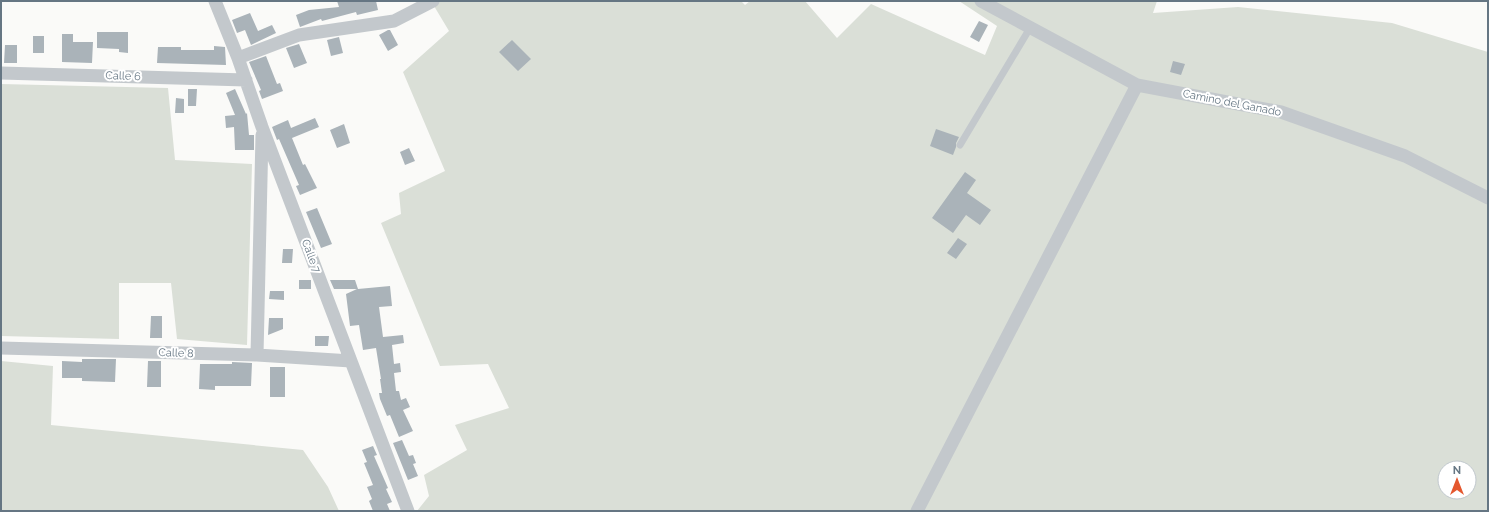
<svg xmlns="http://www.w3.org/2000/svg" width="1489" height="512" font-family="Raleway,sans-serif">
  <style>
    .green { fill: #dadfd7; fill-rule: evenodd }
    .building { fill: #aab3b9 }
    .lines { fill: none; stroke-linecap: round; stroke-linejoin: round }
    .lane { stroke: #c3c8cc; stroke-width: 7 }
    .street { stroke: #c3c8cc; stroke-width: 13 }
    .labels { text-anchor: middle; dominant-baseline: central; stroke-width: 4; stroke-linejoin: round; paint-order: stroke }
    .street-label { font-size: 11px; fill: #657683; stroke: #fff }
  </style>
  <rect width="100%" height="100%" fill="#fafaf8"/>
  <path class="green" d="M431 1H741L745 5 750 1H805L837 38 871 4 985 55 997 26 959 1H1157L1153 13 1238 7 1392 23 1488 52V511H417L429 496 424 475 467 450 455 425 509 408 488 364 440 366 381 223 401 214 399 193 445 171 403 72 449 31ZM1445 468H1469V492H1445Z
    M1 84 168 88 175 160 252 164 247 345 177 339 171 283H119V339L1 336Z
    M1 361 53 366 51 425 303 450 328 487 339 511H1Z"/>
  <path class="building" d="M337 1H376L378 10 357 15 356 12 322 21 321 19 300 27 296 15 309 10 339 7Z
    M250 13 258 31 272 25 276 33 251 45 245 30 237 33 232 20Z
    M979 21 988 25 979 42 970 37Z
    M388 30H390L398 45 388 51 379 35Z
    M97 32H128V53L119 52V49L97 48Z
    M62 34H73V42H93L92 63 62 62Z
    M33 36H44V53H33Z
    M339 37 343 53 331 56 327 40Z
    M512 40 531 59 518 71 499 52Z
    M299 44 307 63 294 68 286 48Z
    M5 45H17V63H4Z
    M214 46 225 47 226 65 157 63 158 47H181V50H214Z
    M266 56 277 84 280 83 283 91 262 99 259 91 261 90 249 62Z
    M1173 61 1185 64 1181 75 1170 72Z
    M188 89H197L196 106H188Z
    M235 89 246 114 247 113 249 135H254V150H235L234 127 226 128 225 116 235 115 226 93Z
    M176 98 184 99V113H175Z
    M315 118 319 127 292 138 303 165 305 164 317 188 300 195 296 186 299 185 279 139 277 140 272 127 288 120 291 128Z
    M344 124 350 143 337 148 330 130Z
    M936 129 959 137 956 143V147L953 155 930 146Z
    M409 148 415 161 405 165 400 152Z
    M965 172 976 180 967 193 991 210 980 225 966 215 953 233 932 218Z
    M317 208 332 244 321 248 306 212Z
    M958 238 967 244 956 259 947 253Z
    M283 249H293L292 263H282Z
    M299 280H311V289H299Z
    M330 280H355L358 289 390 286 392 306 379 307 383 337 403 335 404 343 392 345 394 364 400 363 401 372 394 373 396 391H399L401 400 406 398 410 407 403 410 413 431 399 437 390 415 387 416 380 399 379 393H382L380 379H381L376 348 363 350 359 325 350 326 346 294 357 289H334Z
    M270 291H284V300L269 299Z
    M151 316H162V338H150Z
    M269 318H283V329L268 335Z
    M315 336H329L328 346H315Z
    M82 359H116L115 382 82 381V378H62V361L82 362Z
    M148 361H161V387H147Z
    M232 362 252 363 251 386H215V390L199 389 200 364H232Z
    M270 367H285V397H270Z
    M402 440 409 456 413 455 416 463 413 464 418 476 408 480 393 443Z
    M373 446 377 455 374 456 388 488 386 489 392 502 387 504 390 511H373L369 501 372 499 367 487 373 485 364 463 367 462 362 450Z"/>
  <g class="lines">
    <path class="lane" d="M960 145 1030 28"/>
    <path class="street" d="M215 1 238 58 262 127 408 511
      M981 1 1137 85 1281 112 1405 156 1488 198
      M238 58 299 35 394 21 433 1
      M1 73 246 80
      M1 348 257 355 351 361
      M257 355 262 135
      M917 511 1137 85"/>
  </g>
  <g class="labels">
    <g class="street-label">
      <text transform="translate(123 76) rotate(2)">Calle 6</text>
      <text transform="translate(1232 103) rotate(11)">Camino del Ganado</text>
      <text transform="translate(311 256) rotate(69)">Calle 7</text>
      <text transform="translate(176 353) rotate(2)">Calle 8</text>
    </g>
  </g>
  <rect width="1489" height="512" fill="none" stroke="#657683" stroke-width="4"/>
  <g transform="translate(1457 480)"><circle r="19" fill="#ffffff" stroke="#c1c8cd"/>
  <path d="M0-3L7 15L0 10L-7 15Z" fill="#e4572e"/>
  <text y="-6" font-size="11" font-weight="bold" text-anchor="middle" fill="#657683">N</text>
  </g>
</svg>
